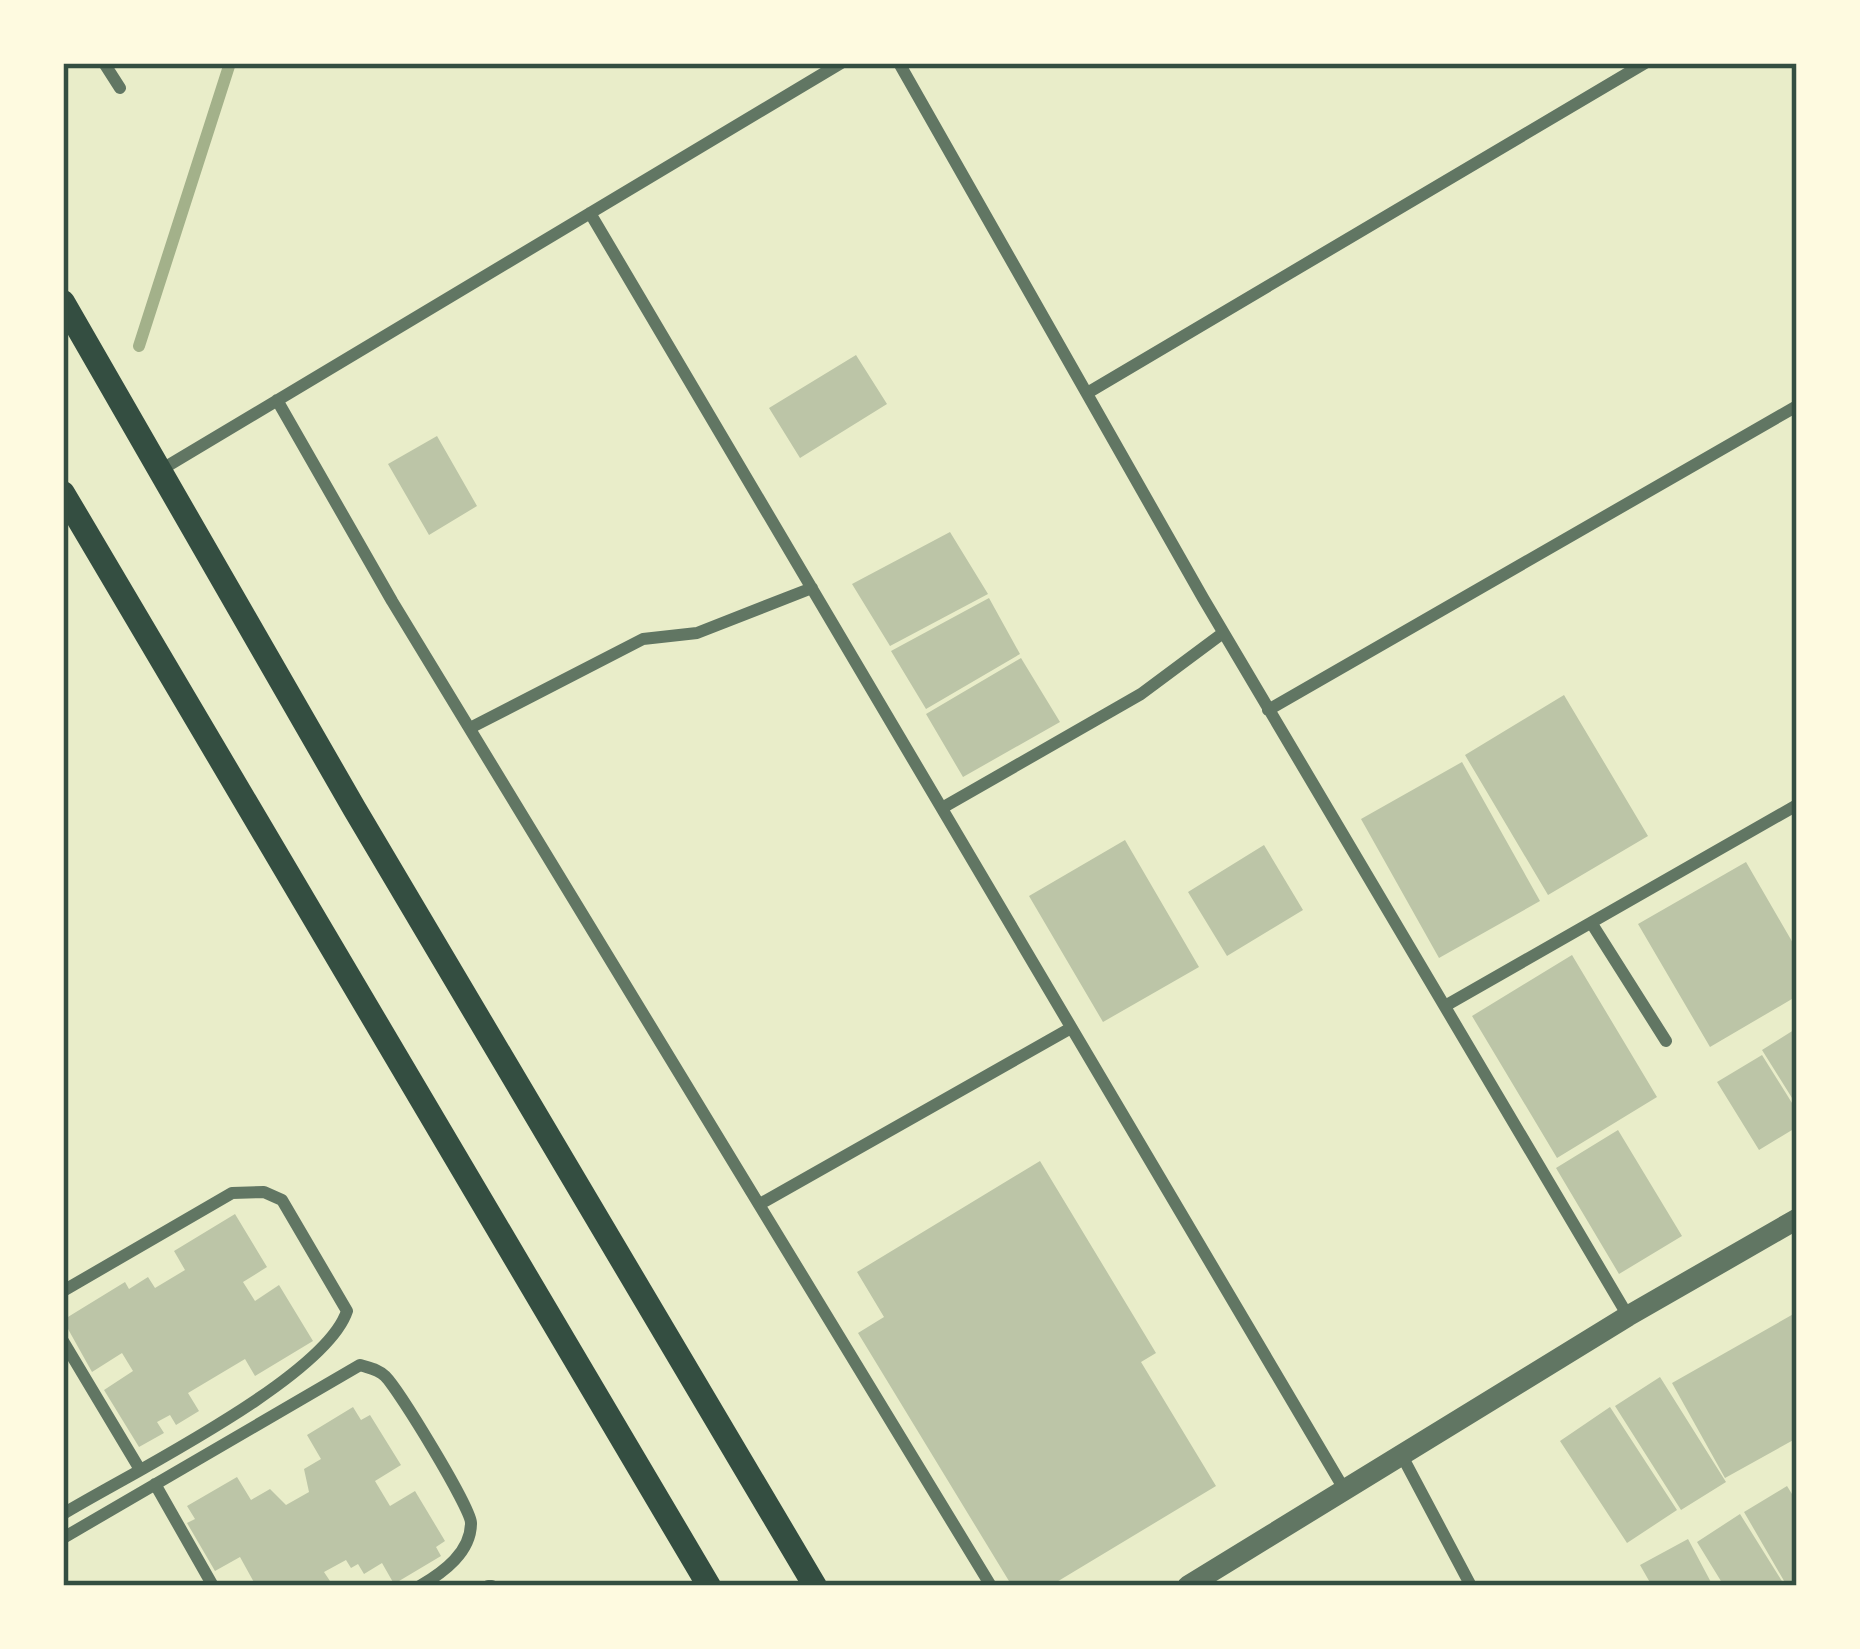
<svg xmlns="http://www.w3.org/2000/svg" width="1860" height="1649" font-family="'Fira Sans Condensed',sans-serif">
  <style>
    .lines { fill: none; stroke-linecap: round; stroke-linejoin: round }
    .stream { stroke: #a3b18a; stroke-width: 12 }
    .building { fill: #bcc5a7 }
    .minor { stroke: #617663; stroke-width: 12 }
    .tertiary { stroke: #617663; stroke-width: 21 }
    .secondary { stroke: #344e41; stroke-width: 24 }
    .neatline { fill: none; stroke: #344e41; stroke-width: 4.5 }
  </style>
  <rect width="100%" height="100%" fill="#e9edc9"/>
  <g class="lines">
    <path class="stream" d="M139 346 230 63"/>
  </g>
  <path class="building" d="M856 355 887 404 800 458 769 408Z
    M437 436 477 506 429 535 388 464Z
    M950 532 988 594 890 646 852 584Z
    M989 598 1020 654 926 709 891 651Z
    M1021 658 1060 722 963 777 926 714Z
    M1564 695 1648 836 1548 895 1465 755Z
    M1462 762 1540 901 1439 958 1361 819Z
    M1125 840 1199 967 1103 1022 1029 896Z
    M1264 845 1303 910 1227 956 1188 892Z
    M1746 862 1797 950V996L1710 1047 1638 924Z
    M1572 955 1657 1097 1557 1158 1472 1016Z
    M1797 1028V1106L1762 1050Z
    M1762 1055 1797 1111V1127L1759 1150 1717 1082Z
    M1618 1130 1682 1236 1619 1274 1556 1168Z
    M1040 1161 1156 1353 1141 1362 1216 1486 1050 1586H1012L858 1333 884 1317 857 1272Z
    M235 1214 267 1267 243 1282 255 1301 279 1285 313 1341 255 1376 245 1359 188 1393 199 1411 176 1425 170 1415 157 1422 164 1433 139 1447 104 1390 133 1371 122 1353 92 1372 63 1320 125 1282 129 1289 148 1277 155 1288 185 1270 174 1251Z
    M1797 1312V1438L1725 1478 1672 1383Z
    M1660 1377 1726 1482 1681 1510 1615 1406Z
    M353 1407 361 1420 370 1415 401 1465 375 1481 390 1506 415 1491 445 1541 436 1547 441 1556 394 1584 382 1563 364 1574 358 1564 351 1568 346 1560 324 1572 330 1581 322 1586H256L240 1557 215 1571 187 1523 195 1519 187 1506 237 1477 251 1500 270 1489 286 1505 309 1492 304 1469 321 1459 307 1435Z
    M1610 1407 1677 1510 1627 1543 1560 1441Z
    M1787 1486 1797 1502V1586H1787L1744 1512Z
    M1740 1514 1785 1586H1724L1697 1542Z
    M1688 1539 1713 1586H1652L1640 1565Z"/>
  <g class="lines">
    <path class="minor" d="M104 63 120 88
      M899 63 1203 598 1628 1316
      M590 213 1344 1489
      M1089 392 1645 63
      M277 400 392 601 991 1586
      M159 471 841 63
      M1268 710 1797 406
      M470 728 643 639 697 633 812 588
      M942 808 1141 694 1223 633
      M1592 924 1666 1041
      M1445 1006 1797 805
      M760 1204 1071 1028
      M63 1291 232 1193 264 1192 282 1200 347 1311C325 1378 129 1474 63 1514
      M63 1341 139 1468
      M1401 1454 1471 1586
      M155 1484 213 1586
      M63 1538 360 1365C369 1368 378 1369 385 1376 399 1390 471 1508 471 1523 471 1552 444 1572 420 1586
      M488 1586H492"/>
    <path class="tertiary" d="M1188 1586 1628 1316 1797 1219"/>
    <path class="secondary" d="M63 302 354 808 815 1586
      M63 493 709 1586"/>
  </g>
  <rect width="1860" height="1649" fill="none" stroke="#fefae0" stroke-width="132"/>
  <rect x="66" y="66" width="1728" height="1517" class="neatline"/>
</svg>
